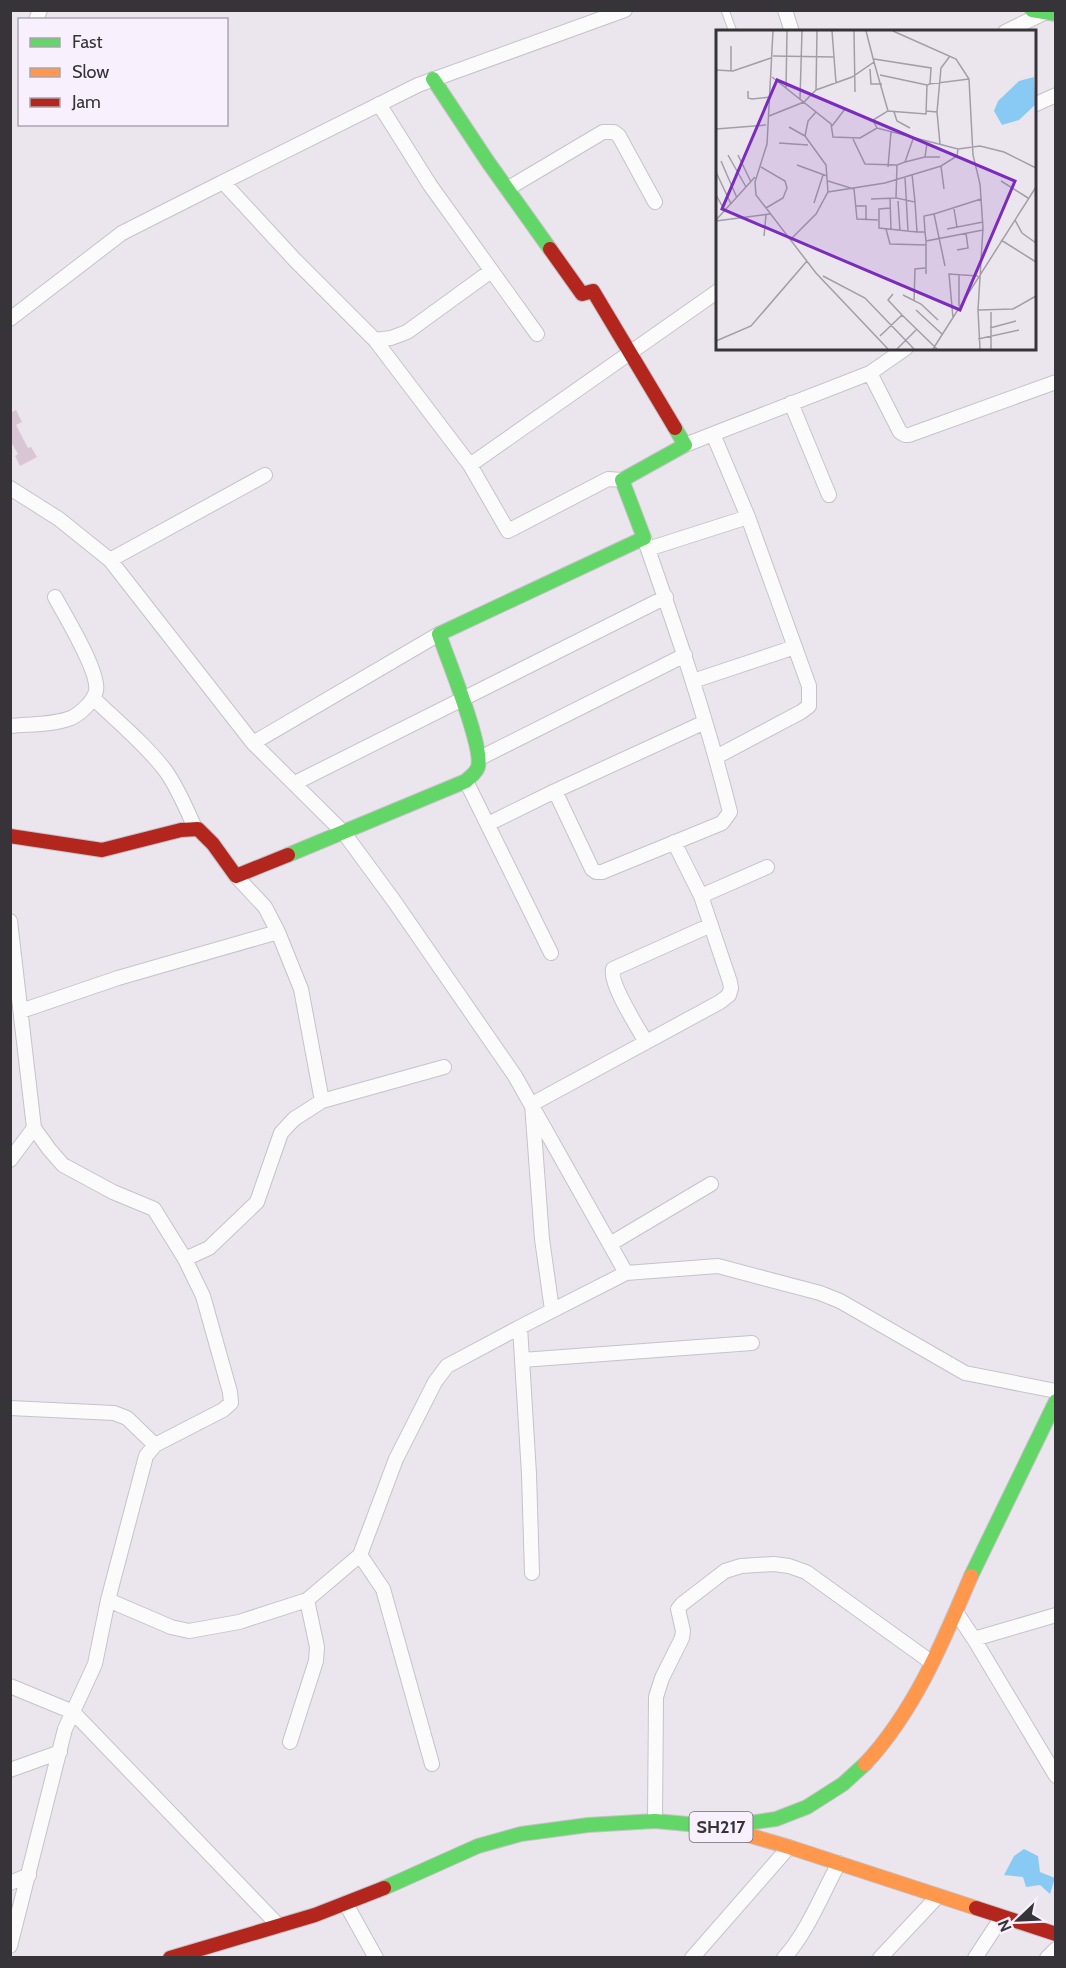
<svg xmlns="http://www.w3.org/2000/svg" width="1066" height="1968" font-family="Cabin,sans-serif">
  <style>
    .water { fill: #89caf5 }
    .building { fill: #d8c6d5 }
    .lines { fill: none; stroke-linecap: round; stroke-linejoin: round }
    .lane-casing { stroke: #c6c2c9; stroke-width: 9 }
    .street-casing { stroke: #c6c2c9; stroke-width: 16 }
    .fast-casing { stroke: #c6c2c9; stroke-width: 16 }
    .slow-casing { stroke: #c6c2c9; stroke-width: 16 }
    .jam-casing { stroke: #c6c2c9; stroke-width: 16 }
    .lane { stroke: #fcfbfc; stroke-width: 7 }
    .street { stroke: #fcfbfc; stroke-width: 14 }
    .fast { stroke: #63d668; stroke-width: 14 }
    .slow { stroke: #ff974d; stroke-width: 14 }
    .jam { stroke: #b3261e; stroke-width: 14 }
    .labels { text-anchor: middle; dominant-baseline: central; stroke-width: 6; stroke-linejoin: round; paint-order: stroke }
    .shield { fill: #f8f1fd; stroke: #706c74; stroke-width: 1.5 }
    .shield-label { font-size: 18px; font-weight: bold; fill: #363339 }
    .inset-road { fill: none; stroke: #a39ea6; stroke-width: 1.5 }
    .view { fill: #7b2cbf; fill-opacity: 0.15; stroke: #7b2cbf; stroke-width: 3 }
    .inset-edge { fill: none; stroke: #363339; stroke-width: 3 }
  </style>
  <rect width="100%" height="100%" fill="#ebe6ee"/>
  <path class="water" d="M1024 1849 1038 1856 1040 1872 1055 1878 1050 1894 1040 1885 1026 1887 1023 1877 1004 1875 1014 1856Z"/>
  <path class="building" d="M16 410 22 422 16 425 28 448 31 447 37 457 20 466 15 456 18 454 10 440V413Z"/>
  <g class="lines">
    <g class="lane-casing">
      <path id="lane" d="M725 10 733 32"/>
    </g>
    <g class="street-casing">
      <path id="street" d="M785 10 792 32
        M36 20 40 10
        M1005 32 1044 13
        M379 104 430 185 537 334
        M1034 105 1056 95
        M223 182 294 259 375 340 470 465 718 291
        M507 189 603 132H614L619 136 655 202
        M10 319 122 233 223 182 418 85 625 10
        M375 340 391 338 407 332 491 271
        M870 373 900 432 905 435H909L1056 382
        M791 403 829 495
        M713 434 870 373 906 348
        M685 445 713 434 748 517 809 686V706L801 712 716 757
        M470 465 508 531 608 479 622 480
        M10 488 59 519 110 560 253 743 344 833 394 901 515 1076 626 1273 718 1266 820 1293 840 1301 965 1373 1056 1391
        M648 549 748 517
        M110 560 265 475
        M693 681 795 647
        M93 698C117 721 145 744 165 770 178 788 186 808 195 828
        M10 726C30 724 53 725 71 718 80 714 94 701 96 691 100 672 65 616 55 597
        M253 743 439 634
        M480 758 685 655
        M466 781 551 953
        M295 783 666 597
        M555 791 592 869 596 872H602L722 823 730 812C707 719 676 629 644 538
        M488 824 555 791 705 722
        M701 896 767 867
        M10 921 34 1128 49 1149 63 1165 113 1192 154 1209 185 1259 203 1296 230 1392 231 1403 223 1410 155 1445 146 1456 108 1600 95 1664 65 1729 10 1946
        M21 1011 118 978 278 932
        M646 1042C638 1028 609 983 613 969L711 925
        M322 1101 444 1067
        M10 1160 34 1128
        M610 1244 711 1184
        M185 1259 209 1248 257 1202 281 1133 294 1119 322 1101 301 989 278 932 265 907 236 876
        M552 1310 542 1239 532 1104 720 1002 729 995 731 988 730 982 701 896 674 842
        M520 1327 529 1474 532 1573
        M522 1360 752 1343
        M10 1408 114 1413 127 1418 155 1445
        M360 1555 383 1589 432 1764
        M108 1600 171 1627 189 1631 239 1622 307 1600 360 1555 396 1459 435 1382 447 1366 520 1327 626 1273
        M956 1612 974 1639 1056 1776
        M974 1639 1056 1615
        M10 1686 73 1712 279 1926
        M290 1742 316 1661 317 1647 307 1600
        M10 1770 60 1752
        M655 1821 656 1697 662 1678 682 1638 683 1631 678 1609 682 1604 725 1571 741 1566 774 1564 789 1566 806 1572 931 1662
        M10 1883 29 1875
        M346 1904 376 1958
        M692 1958 789 1847
        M784 1958C808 1931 822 1894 839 1863
        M880 1958 938 1896
        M975 1958 1002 1917
        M1047 1958 1056 1949"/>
    </g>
    <g class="fast-casing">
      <path id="fast" d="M1032 10 1056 14
        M433 79 488 162 550 249
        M288 855 466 781C470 777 476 773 478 767 484 747 447 658 439 634L644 538 622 480 685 445 675 428
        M971 1576 1056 1401
        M384 1888 478 1846 521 1834 588 1825 655 1821 721 1827 776 1819 807 1807 843 1784 865 1764"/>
    </g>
    <g class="slow-casing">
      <path id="slow" d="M865 1764C914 1712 943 1642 971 1576
        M721 1827 789 1847 976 1908"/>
    </g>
    <g class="jam-casing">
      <path id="jam" d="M550 249 582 294 593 291 675 428
        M10 836 102 850 181 830 198 829 213 844 236 876 288 855
        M976 1908 1056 1934
        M170 1958 315 1915 384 1888"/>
    </g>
    <use href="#lane" class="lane"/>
    <use href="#street" class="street"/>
    <use href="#fast" class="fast"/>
    <use href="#slow" class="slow"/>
    <use href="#jam" class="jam"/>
  </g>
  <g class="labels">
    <rect class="shield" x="689.5" y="1812" width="63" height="30" rx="4.5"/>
    <g class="shield-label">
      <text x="721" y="1827">SH217</text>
    </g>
  </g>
  <g transform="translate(716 30)">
    <rect width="320" height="320" fill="#ebe6ee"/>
    <path d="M318 47 319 75 303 90 286 95 278 81 282 71 303 51Z" fill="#89caf5"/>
    <path class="inset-road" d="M57 1 51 114 39 152 40 165 100 243 172 319M116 1 120 53M138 1 139 62M177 1 240 29 253 49 257 125 264 154 267 198 262 280 264 319M15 16V41M57 26 118 27M158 29 215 38 214 54 253 49M158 32 172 81 157 90 161 98M154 39 155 54H166M0 40 17 41 55 28M164 45 211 55M56 47 115 94 117 107 144 108 161 98 242 119 264 116 288 122 320 138M70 59 71 1M100 60 101 1M32 61V68L36 69 54 67M84 69 86 1M172 81 210 84 211 55 214 54M210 81 221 82 224 114M100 82 92 91 89 106 110 135 112 162M178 82 181 91 194 98M221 82 225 38 234 26M53 86 88 72 100 60 136 47 158 32 150 1M116 96 129 79M73 97 89 106M0 99 50 95M137 109 149 134 181 135M197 109 189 132 181 135 180 168 199 172 201 202H209L210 211 267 200M63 113 92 115M211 113 209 127H224M12 125 30 157M22 125 35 152M5 131 21 168M189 132 209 127M81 135 111 146M225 136 228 159M45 137 69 151 71 158 67 168 50 178M172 137 175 102M0 142 15 174M196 144 199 172M189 147 192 201M112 151 138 159 141 189 162 190M285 151 312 168M0 165 9 181M174 168 175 200M155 169 180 168M182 171 184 201M98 173 107 145M139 176H150V190M174 178 163 179V198L201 202M238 179 241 197M0 190 39 147M299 190 306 203 320 213M0 191 54 184M170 199 174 214 210 215V211M231 199 267 192M209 202 208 186 218 184M48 206 50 185M76 208 100 184 112 162 169 153 225 136 241 126 242 119M285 210 320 232M210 215V244M241 220 252 218 250 203M229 236 218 184 265 169M243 244V276M107 246 149 268 198 319M177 264 172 270 186 285M187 265 205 274 222 290M198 272 199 239 209 238M200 280 226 304M262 280 297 279 320 266M275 282V319M237 288 233 244 262 246M274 298 300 291M164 306 186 285 221 319M262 309 303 300M0 311 35 296 91 231M181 319 200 300M217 319 320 157"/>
    <path class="view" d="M61 50 299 151 244 280 6 179Z"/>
    <rect width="320" height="320" class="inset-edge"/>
  </g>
  <rect width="1066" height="1968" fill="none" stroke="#363339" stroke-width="24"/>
  <rect x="18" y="18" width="210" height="108" fill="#f8f1fd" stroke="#aaa5af" stroke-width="1.5"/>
  <rect x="30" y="38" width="30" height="9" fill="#63d668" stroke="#aaa5af" stroke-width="1.5"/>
  <text x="72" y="48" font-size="18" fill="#363339">Fast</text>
  <rect x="30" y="68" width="30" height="9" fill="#ff974d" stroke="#aaa5af" stroke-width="1.5"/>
  <text x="72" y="78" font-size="18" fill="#363339">Slow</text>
  <rect x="30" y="98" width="30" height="9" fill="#b3261e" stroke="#aaa5af" stroke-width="1.5"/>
  <text x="72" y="108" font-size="18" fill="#363339">Jam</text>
  <g transform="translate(1018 1920) rotate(247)" stroke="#f8f1fd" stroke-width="4.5" paint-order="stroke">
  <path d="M0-4.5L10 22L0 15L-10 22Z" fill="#363339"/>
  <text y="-9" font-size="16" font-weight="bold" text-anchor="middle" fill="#363339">N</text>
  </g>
</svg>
